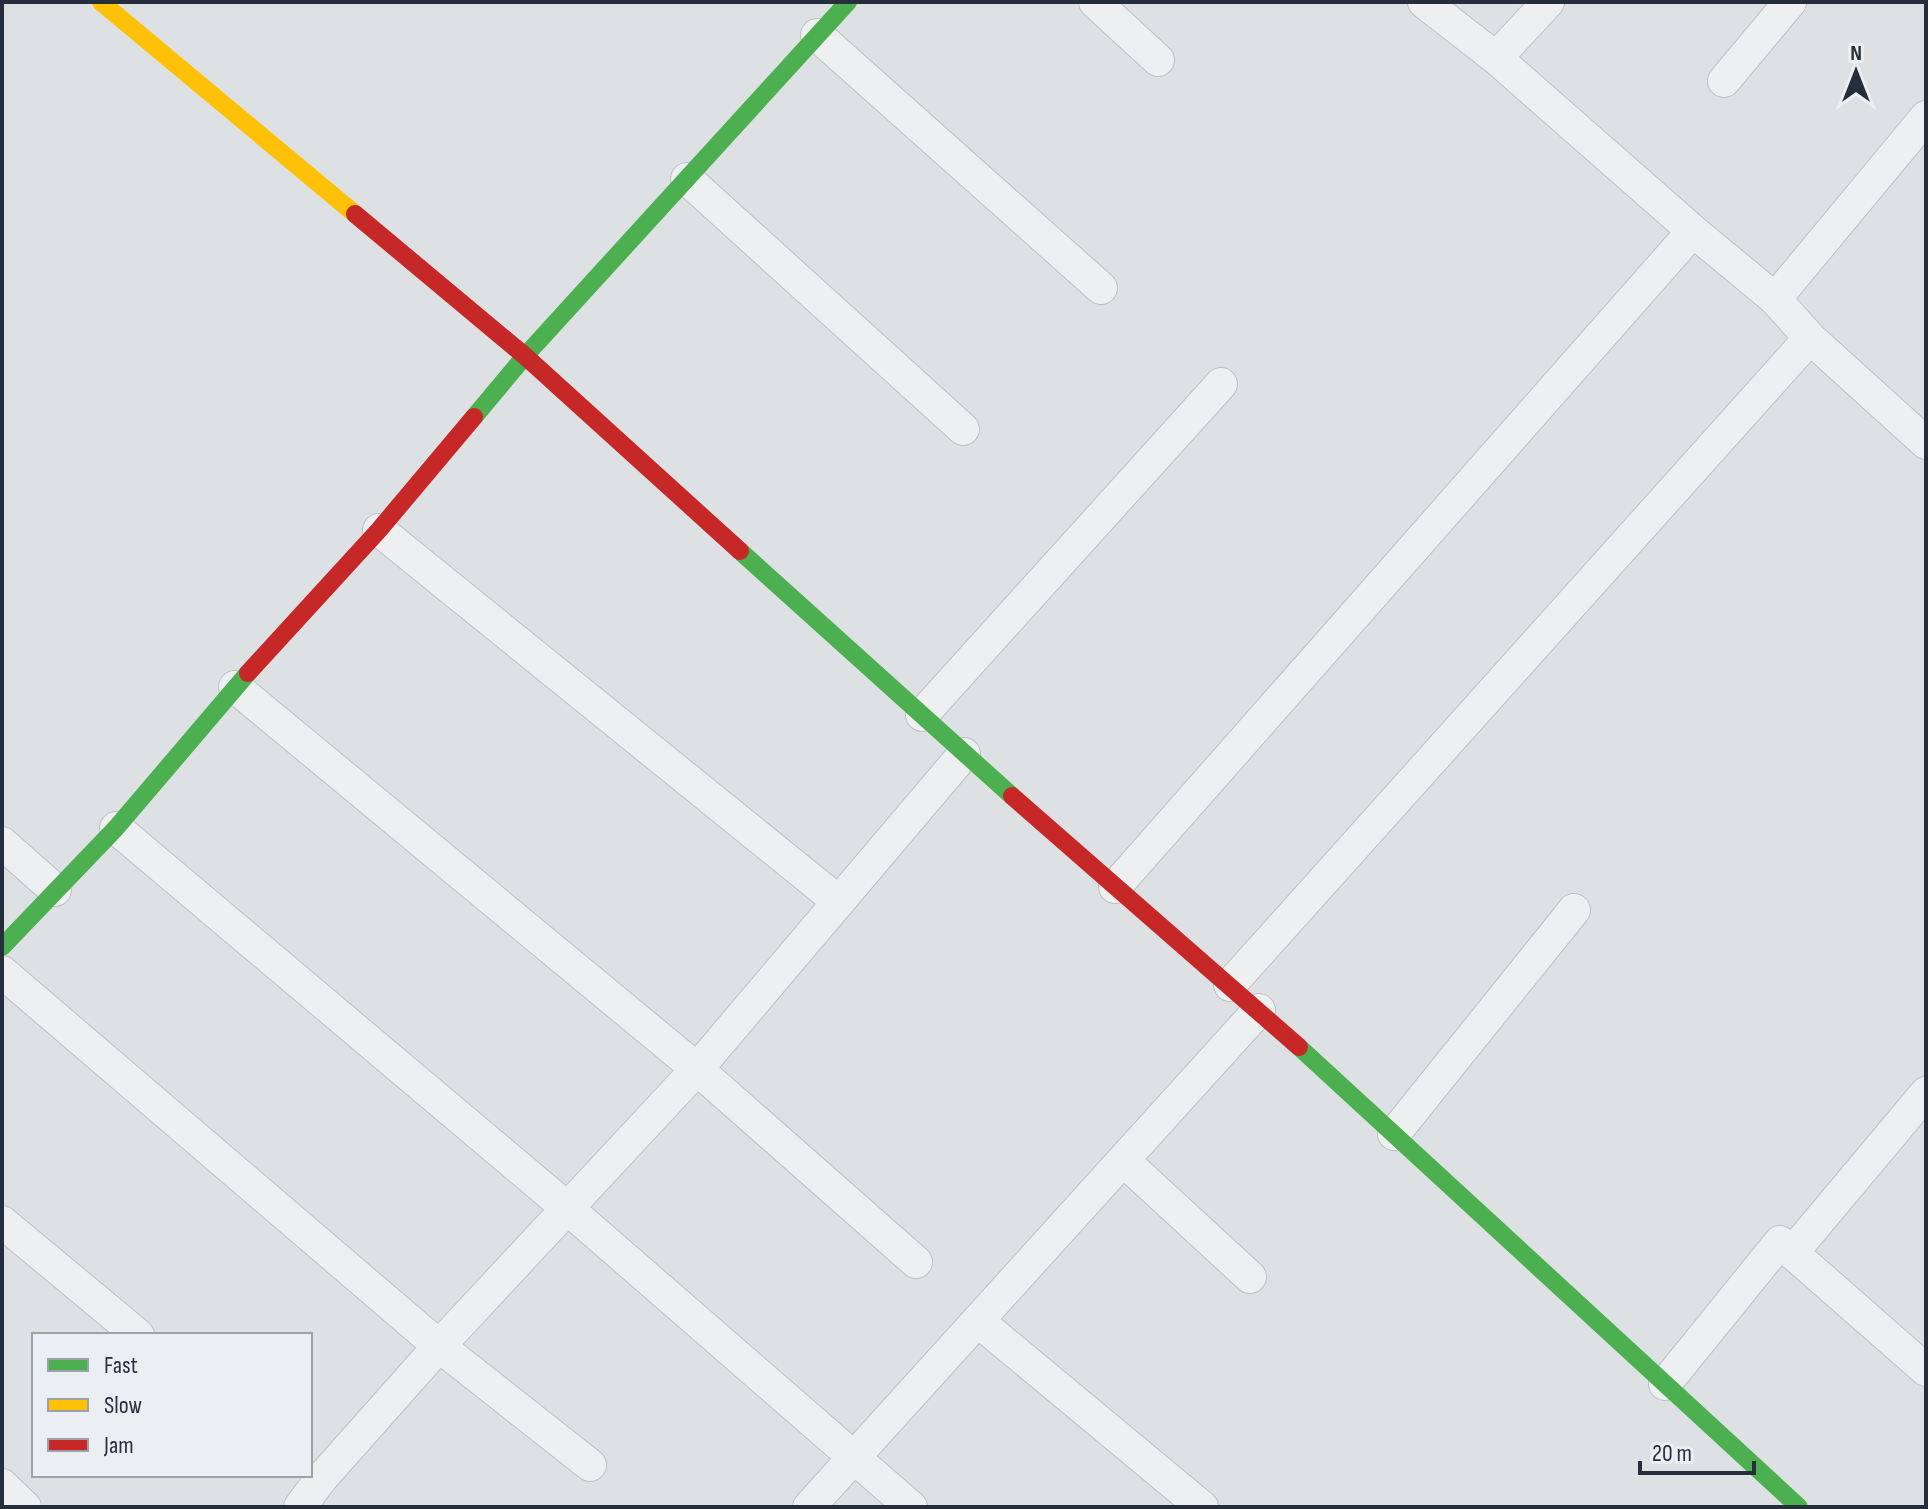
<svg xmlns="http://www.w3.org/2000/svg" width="1928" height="1509" font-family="'Sofia Sans Condensed',sans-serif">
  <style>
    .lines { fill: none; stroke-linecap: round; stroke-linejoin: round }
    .street-casing { stroke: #bdbfc2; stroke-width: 34 }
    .street { stroke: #eeeff0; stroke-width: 32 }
    .fast { stroke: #4caf50; stroke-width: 18 }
    .slow { stroke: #ffc107; stroke-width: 18 }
    .jam { stroke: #c62828; stroke-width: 18 }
  </style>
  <rect width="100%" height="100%" fill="#dee1e4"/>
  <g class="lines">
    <g class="street-casing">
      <path id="street" d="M1095 2 1158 60
        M1424 2 1496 58 1693 231 1775 299 1810 338 1926 443
        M817 35 1101 288
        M1496 58 1548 2
        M1724 81 1790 2
        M687 179 963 429
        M1775 299 1926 117
        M379 530 839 902
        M235 687 697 1069 916 1262
        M922 715 1221 384
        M116 828 567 1208 911 1507
        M2 843 55 890
        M1115 887 1693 231
        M2 972 439 1346 590 1465
        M1230 985 1810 338
        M1394 1134 1574 910
        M1123 1160 1250 1277
        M2 1222 138 1335
        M1792 1253 1926 1093
        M978 1321 1202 1507
        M1665 1384 1780 1242 1926 1370
        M2 1485 25 1507
        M300 1507 320 1480 439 1346 697 1069 964 754
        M809 1507 1259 1010"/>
    </g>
    <use href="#street" class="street"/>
    <path class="fast" d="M474 417 525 356 848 2
      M740 551 1012 796
      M2 947 116 828 248 673
      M1299 1047 1799 1507"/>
    <path class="slow" d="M101 2 355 214"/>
    <path class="jam" d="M355 214 525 356 740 551
      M248 673 379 530 474 417
      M1012 796 1299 1047"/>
  </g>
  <rect width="1928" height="1509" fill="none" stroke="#262e3c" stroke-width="8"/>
  <rect x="32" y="1333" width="280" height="144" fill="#ebeff4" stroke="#9ca2aa" stroke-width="2"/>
  <rect x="48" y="1359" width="40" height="12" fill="#4caf50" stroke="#9ca2aa" stroke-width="2"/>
  <text x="104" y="1373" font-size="24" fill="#262e3c">Fast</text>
  <rect x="48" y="1399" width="40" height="12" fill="#ffc107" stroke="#9ca2aa" stroke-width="2"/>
  <text x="104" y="1413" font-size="24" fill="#262e3c">Slow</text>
  <rect x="48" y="1439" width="40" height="12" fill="#c62828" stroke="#9ca2aa" stroke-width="2"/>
  <text x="104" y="1453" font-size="24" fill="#262e3c">Jam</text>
  <g transform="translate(1856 72)" stroke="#ebeff4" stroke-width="6" paint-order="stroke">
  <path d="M0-6L14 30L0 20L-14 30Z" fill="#262e3c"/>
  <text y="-12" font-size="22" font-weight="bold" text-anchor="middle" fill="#262e3c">N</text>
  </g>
  <path d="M1640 1461v12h114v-12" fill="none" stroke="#262e3c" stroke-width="4"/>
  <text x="1652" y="1461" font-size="24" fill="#262e3c" stroke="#ebeff4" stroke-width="6" paint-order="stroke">20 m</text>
</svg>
